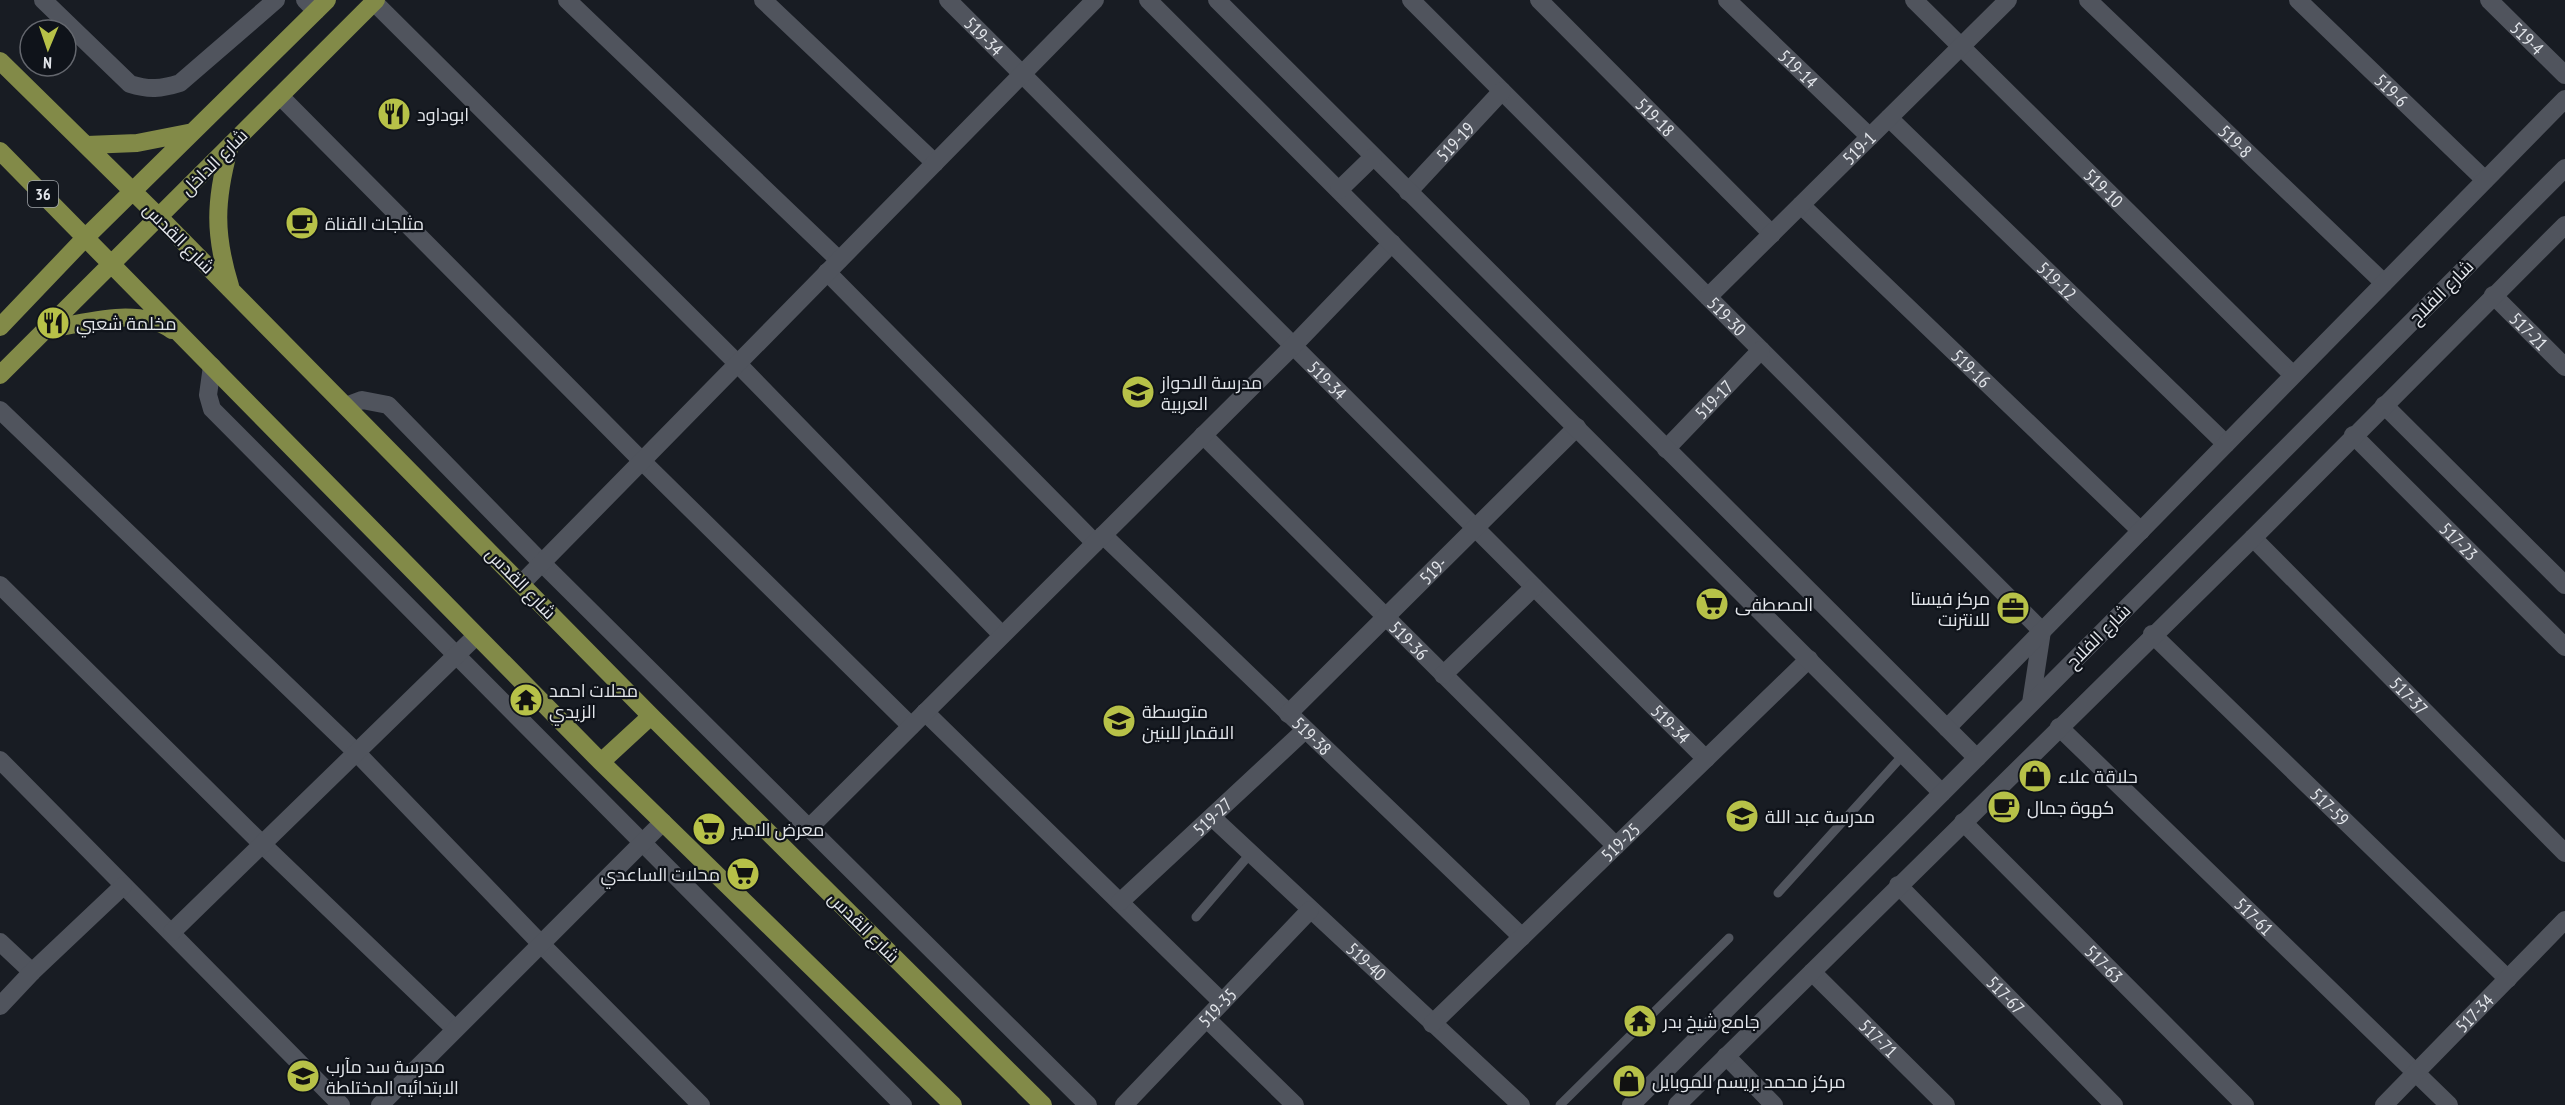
<svg xmlns="http://www.w3.org/2000/svg" width="2565" height="1105" font-family="'PT Sans Narrow',Cairo,sans-serif">
  <style>
    .lines { fill: none; stroke-linecap: round; stroke-linejoin: round }
    .lane { stroke: #50545d; stroke-width: 9 }
    .street { stroke: #50545d; stroke-width: 18 }
    .secondary { stroke: #50545d; stroke-width: 18 }
    .primary { stroke: #828a48; stroke-width: 18 }
    .labels { text-anchor: middle; dominant-baseline: central; stroke-width: 4.5; stroke-linejoin: round; paint-order: stroke }
    .shield { fill: #0f131a; stroke: #a3a7ac; stroke-width: 1.5 }
    .shield-label { font-size: 16px; font-weight: bold; fill: #e3e6eb }
    .street-label { font-size: 18px; fill: #e3e6eb; stroke: #0f131a }
    .poi-label { font-size: 18px; fill: #e3e6eb; stroke: #0f131a; text-anchor: start }
  </style>
  <rect width="100%" height="100%" fill="#181c23"/>
  <g class="lines">
    <path class="lane" d="M1778 893 1904 754
      M1196 917 1250 854
      M1560 1105 1729 938"/>
    <g class="street">
      <path d="M43 0 130 84C149 90 161 89 180 83L276 0"/>
      <path d="M305 0 316 11"/>
      <path d="M567 0 839 260"/>
      <path d="M763 0 935 163"/>
      <path id="s1" d="M948 0 1706 759"/>
      <path id="s2" d="M1411 0 2042 631 2031 703"/>
      <path id="s3" d="M1539 0 1772 234"/>
      <path id="s4" d="M1727 0 1870 137"/>
      <path id="s5" d="M1914 0 2293 375"/>
      <path id="s6" d="M2088 0 2384 283"/>
      <path id="s7" d="M2298 0 2485 180"/>
      <path id="s8" d="M2489 0 2565 75"/>
      <path d="M374 2 738 364 1002 635"/>
      <path d="M280 96 642 461 911 726"/>
      <path id="s9" d="M1889 118 2226 444"/>
      <path id="s10" d="M1408 192 1502 91"/>
      <path id="s11" d="M1801 205 2141 531"/>
      <path d="M827 272 1095 543"/>
      <path id="s12" d="M2493 295 2565 367"/>
      <path id="s13" d="M1708 297 2008 0"/>
      <path d="M212 366 208 395 212 409 903 1105"/>
      <path d="M346 406 362 400 388 405 542 563 1088 1105"/>
      <path d="M0 410 356 752 541 944 701 1105"/>
      <path id="s14" d="M1203 435 1616 846"/>
      <path id="s15" d="M1666 449 1761 350"/>
      <path id="s16" d="M1103 535 1522 937"/>
      <path id="s17" d="M2253 538 2565 853"/>
      <path d="M522 583 1095 0"/>
      <path d="M0 585 262 844 455 1029"/>
      <path id="s18" d="M2152 634 2508 979"/>
      <path d="M1443 675 1534 587"/>
      <path d="M925 712 1222 1002"/>
      <path id="s19" d="M1288 714 1577 427"/>
      <path id="s20" d="M2059 727 2449 1105"/>
      <path d="M1947 728 2565 99"/>
      <path d="M0 760 341 1105"/>
      <path id="s21" d="M1213 818 1521 1105"/>
      <path id="s22" d="M1963 822 2245 1105"/>
      <path d="M810 827 1293 346 1392 243"/>
      <path id="s23" d="M1898 885 2114 1105"/>
      <path id="s24" d="M1120 902 1305 730"/>
      <path d="M172 932 476 636"/>
      <path d="M0 942 32 972"/>
      <path id="s25" d="M1812 972 1946 1105"/>
      <path d="M0 1006 32 972 123 886"/>
      <path d="M1207 1019 1295 1105"/>
      <path id="s26" d="M1432 1024 1809 659"/>
      <path d="M1726 1056 1774 1105"/>
      <path d="M380 1105 663 822"/>
      <path id="s27" d="M1124 1105 1310 910"/>
      <path id="s28" d="M2384 1105 2565 920"/>
    </g>
    <g class="secondary">
      <path d="M1148 0 1942 793"/>
      <path d="M1217 0 1977 758"/>
      <path d="M1339 190 1373 157"/>
      <path d="M2384 405 2565 585"/>
      <path id="s29" d="M2353 435 2565 647"/>
      <path d="M1631 1105 2565 168"/>
      <path d="M1677 1105 2253 538 2565 225"/>
    </g>
    <path class="primary" d="M0 61 159 217 651 716 1043 1105
      M87 145 137 143 193 132
      M229 149C215 201 214 234 230 286
      M0 151 601 762 953 1105
      M0 327 85 238 327 0
      M45 330C84 323 137 306 172 330
      M0 375 376 0
      M601 762 651 716"/>
  </g>
  <defs>
    <g id="restaurant-disc" transform="scale(1.725)"><circle r="9.5" fill="#b7c148" stroke="#0f131a"/><path d="M-5-6h1v4h1v-4h1v4h1v-4h1v5L-1.5 .5V6h-2V.5L-5-1ZM5-6V6H3V1.5H1.5Q1.5-4 5-6Z" fill="#111"/></g>
    <g id="cafe-disc" transform="scale(1.725)"><circle r="9.5" fill="#b7c148" stroke="#0f131a"/><path d="M-5.5-4.5H6V0H3Q3 3.5 0 3.5H-2.5Q-5.5 3.5-5.5 0ZM3-3.2v2h1.7v-2ZM-6 4.5H4V6H-6Z" fill="#111"/></g>
    <g id="school-disc" transform="scale(1.725)"><circle r="9.5" fill="#b7c148" stroke="#0f131a"/><path d="M0-5L7-2L0 1L-7-2ZM-4 1L0 2.5L4 1V4Q0 6-4 4Z" fill="#111"/></g>
    <g id="supermarket-disc" transform="scale(1.725)"><circle r="9.5" fill="#b7c148" stroke="#0f131a"/><path d="M-6-5.5h2.5l.6 2H6L4.5 2H-2.5L-4.4-4H-6ZM-1.5 3.2a1.3 1.3 0 1 0 .1 0ZM3 3.2a1.3 1.3 0 1 0 .1 0Z" fill="#111"/></g>
    <g id="office-disc" transform="scale(1.725)"><circle r="9.5" fill="#b7c148" stroke="#0f131a"/><path d="M-6-3h4V-5.5h4V-3h4V5H-6ZM-1-4.5V-3h2v-1.5ZM-6 0V1H6V0Z" fill="#111"/></g>
    <g id="temple-disc" transform="scale(1.725)"><circle r="9.5" fill="#b7c148" stroke="#0f131a"/><path d="M0-6L5-2H3V0L6.5 2.5H4V6H1.5V3h-3V6H-4V2.5H-6.5L-3 0V-2H-5Z" fill="#111"/></g>
    <g id="shop-disc" transform="scale(1.725)"><circle r="9.5" fill="#b7c148" stroke="#0f131a"/><path d="M-5-2.5h2.3a2.7 3.5 0 0 1 5.4 0H5L5.5 6h-11ZM-1.5-2.5h3a1.5 2.3 0 0 0-3 0Z" fill="#111"/></g>
  </defs>
  <g fill-rule="evenodd">
    <use href="#restaurant-disc" x="394" y="114"/>
    <use href="#cafe-disc" x="302" y="223"/>
    <use href="#restaurant-disc" x="53" y="323"/>
    <use href="#school-disc" x="1138" y="392"/>
    <use href="#supermarket-disc" x="1712" y="604"/>
    <use href="#office-disc" x="2013" y="608"/>
    <use href="#temple-disc" x="526" y="700"/>
    <use href="#school-disc" x="1119" y="721"/>
    <use href="#shop-disc" x="2035" y="776"/>
    <use href="#cafe-disc" x="2004" y="807"/>
    <use href="#school-disc" x="1742" y="816"/>
    <use href="#supermarket-disc" x="709" y="829"/>
    <use href="#supermarket-disc" x="743" y="874"/>
    <use href="#temple-disc" x="1640" y="1021"/>
    <use href="#school-disc" x="303" y="1076"/>
    <use href="#shop-disc" x="1629" y="1081"/>
  </g>
  <g class="labels">
    <rect class="shield" x="28" y="181" width="30" height="26" rx="4.5"/>
    <g class="shield-label">
      <text x="43" y="194">36</text>
    </g>
    <g class="street-label">
      <text stroke="none"><textPath href="#s1" startOffset="51">519-34</textPath></text>
      <text stroke="none"><textPath href="#s8" startOffset="54">519-4</textPath></text>
      <text stroke="none"><textPath href="#s4" startOffset="99">519-14</textPath></text>
      <text stroke="none"><textPath href="#s7" startOffset="130">519-6</textPath></text>
      <text stroke="none"><textPath href="#s3" startOffset="165">519-18</textPath></text>
      <text stroke="none"><textPath href="#s10" startOffset="69">519-19</textPath></text>
      <text stroke="none"><textPath href="#s6" startOffset="204">519-8</textPath></text>
      <text stroke="none"><textPath href="#s13" startOffset="212">519-1</textPath></text>
      <text transform="translate(214 162) rotate(-45)">شارع الداخل</text>
      <text stroke="none"><textPath href="#s5" startOffset="267">519-10</textPath></text>
      <text transform="translate(179 238) rotate(45)">شارع القدس</text>
      <text stroke="none"><textPath href="#s9" startOffset="234">519-12</textPath></text>
      <text transform="translate(2441 292) rotate(-45)">شارع الفلاح</text>
      <text stroke="none"><textPath href="#s2" startOffset="447">519-30</textPath></text>
      <text stroke="none"><textPath href="#s12" startOffset="51">517-21</textPath></text>
      <text stroke="none"><textPath href="#s11" startOffset="236">519-16</textPath></text>
      <text stroke="none"><textPath href="#s1" startOffset="537">519-34</textPath></text>
      <text stroke="none"><textPath href="#s15" startOffset="69">519-17</textPath></text>
      <text stroke="none"><textPath href="#s29" startOffset="150">517-23</textPath></text>
      <text stroke="none"><textPath href="#s19" startOffset="204">519-</textPath></text>
      <text transform="translate(521 583) rotate(46)">شارع القدس</text>
      <text transform="translate(2098 636) rotate(-45)">شارع الفلاح</text>
      <text stroke="none"><textPath href="#s14" startOffset="291">519-36</textPath></text>
      <text stroke="none"><textPath href="#s17" startOffset="222">517-37</textPath></text>
      <text stroke="none"><textPath href="#s1" startOffset="1023">519-34</textPath></text>
      <text stroke="none"><textPath href="#s16" startOffset="290">519-38</textPath></text>
      <text stroke="none"><textPath href="#s18" startOffset="248">517-59</textPath></text>
      <text stroke="none"><textPath href="#s24" startOffset="126">519-27</textPath></text>
      <text stroke="none"><textPath href="#s26" startOffset="262">519-25</textPath></text>
      <text stroke="none"><textPath href="#s20" startOffset="272">517-61</textPath></text>
      <text transform="translate(864 927) rotate(45)">شارع القدس</text>
      <text stroke="none"><textPath href="#s21" startOffset="210">519-40</textPath></text>
      <text stroke="none"><textPath href="#s22" startOffset="200">517-63</textPath></text>
      <text stroke="none"><textPath href="#s23" startOffset="154">517-67</textPath></text>
      <text stroke="none"><textPath href="#s27" startOffset="135">519-35</textPath></text>
      <text stroke="none"><textPath href="#s28" startOffset="129">517-34</textPath></text>
      <text stroke="none"><textPath href="#s25" startOffset="94">517-71</textPath></text>
    </g>
    <g class="poi-label">
      <text x="417" y="114">ابوداود</text>
      <text x="325" y="223">مثلجات القناة</text>
      <text x="76" y="323">مخلمة شعبي</text>
      <text x="1161" y="382">مدرسة الاحواز<tspan x="1161" dy="21">العربية</tspan></text>
      <text x="1990" y="598" text-anchor="end">مركز فيستا<tspan x="1990" dy="21">للانترنت</tspan></text>
      <text x="1735" y="604">المصطفى</text>
      <text x="549" y="690">محلات احمد<tspan x="549" dy="21">الزيدي</tspan></text>
      <text x="1142" y="711">متوسطة<tspan x="1142" dy="21">الاقمار للبنين</tspan></text>
      <text x="2058" y="776">حلاقة علاء</text>
      <text x="2027" y="807">كهوة جمال</text>
      <text x="1765" y="816">مدرسة عبد اللة</text>
      <text x="732" y="829">معرض الامير</text>
      <text x="720" y="874" text-anchor="end">محلات الساعدي</text>
      <text x="1663" y="1021">جامع شيخ بدر</text>
      <text x="326" y="1066">مدرسة سد مآرب<tspan x="326" dy="21">الابتدائيه المختلطة</tspan></text>
      <text x="1652" y="1081">مركز محمد بريسم للموبايل</text>
    </g>
  </g>
  <g transform="translate(48 48) rotate(182)"><circle r="28" fill="#0f131a" stroke="#64676e" stroke-width="1.5"/>
  <path d="M0-4.5L10 22L0 15L-10 22Z" fill="#b7c148"/>
  <text y="-9" font-size="16" font-weight="bold" text-anchor="middle" fill="#e3e6eb">N</text>
  </g>
</svg>
